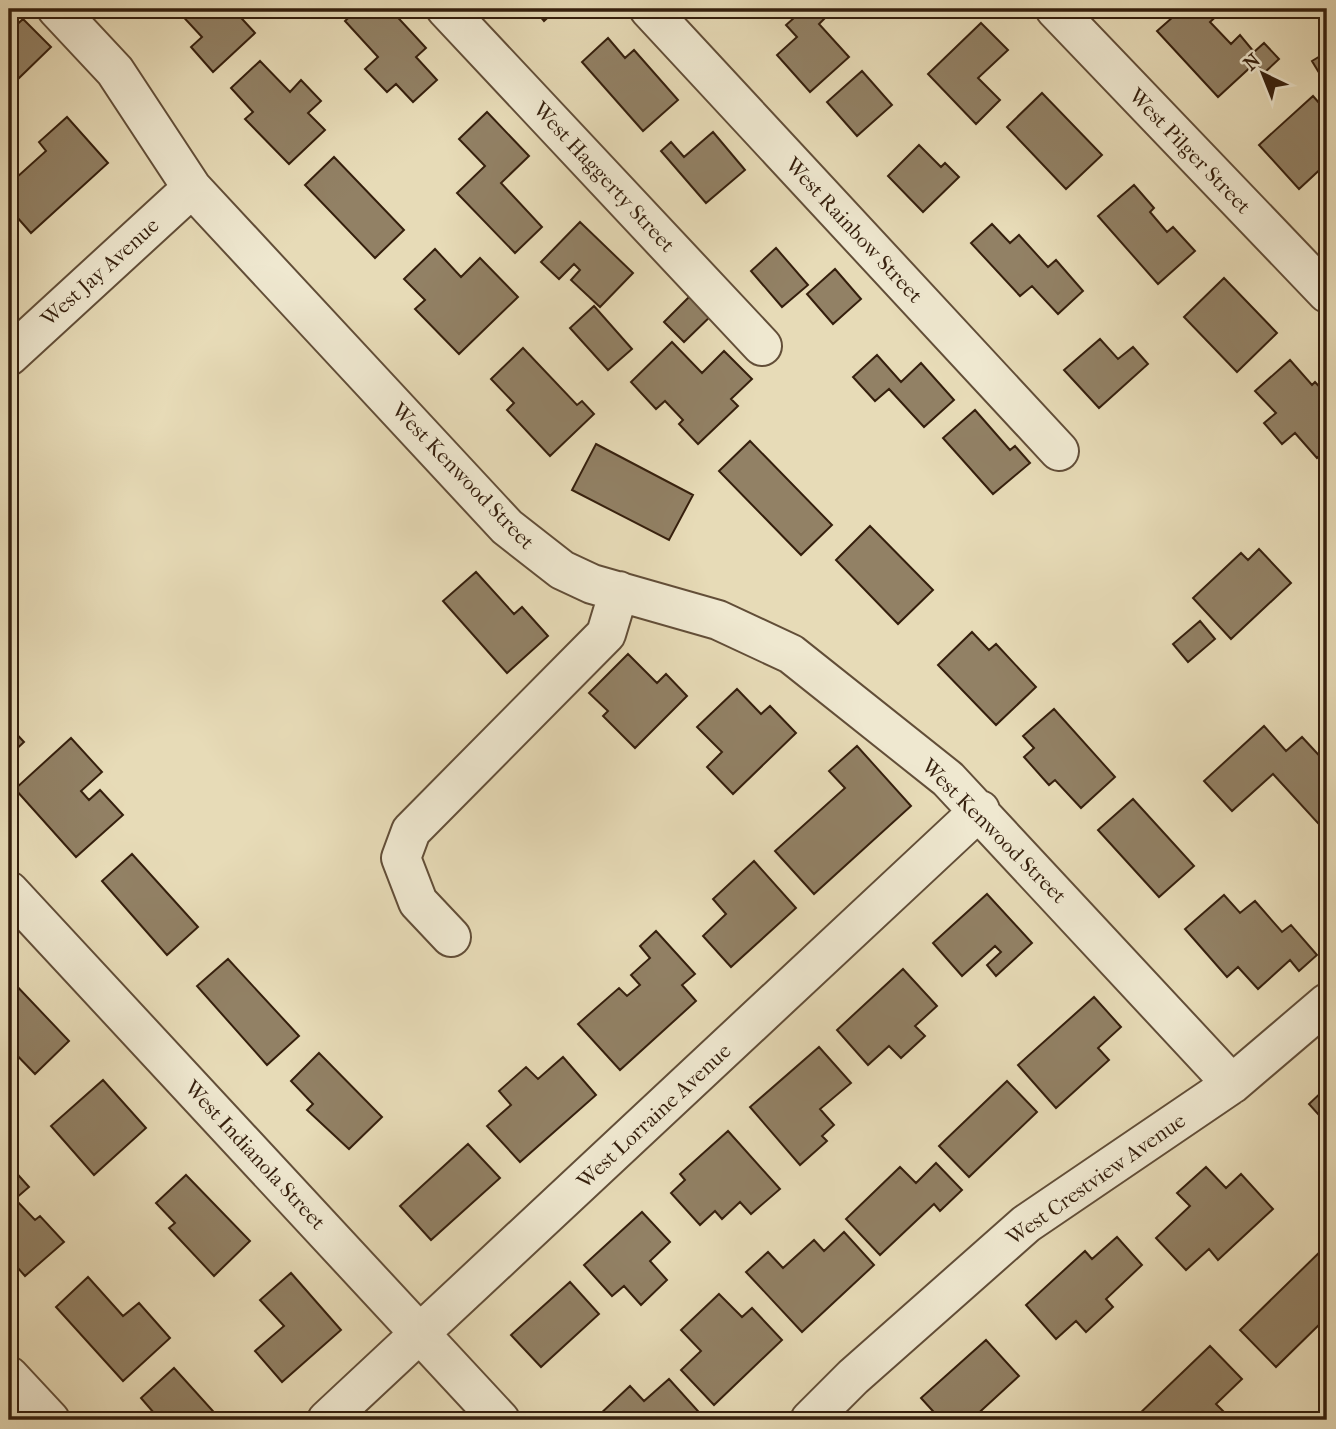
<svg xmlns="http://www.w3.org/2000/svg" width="1336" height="1429" font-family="'IM FELL French Canon',serif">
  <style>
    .building { fill: #928165; stroke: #351f0d; stroke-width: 2 }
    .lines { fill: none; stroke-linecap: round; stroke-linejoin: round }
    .minor-casing { stroke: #624e38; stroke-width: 42 }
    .minor { stroke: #efe8d0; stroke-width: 38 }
    .labels { text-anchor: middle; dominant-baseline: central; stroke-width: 5; stroke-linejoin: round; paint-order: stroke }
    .street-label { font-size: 21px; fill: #351f0d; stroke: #efe8d0 }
  </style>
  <rect width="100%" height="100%" fill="#e7dbb7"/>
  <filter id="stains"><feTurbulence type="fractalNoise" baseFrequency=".00286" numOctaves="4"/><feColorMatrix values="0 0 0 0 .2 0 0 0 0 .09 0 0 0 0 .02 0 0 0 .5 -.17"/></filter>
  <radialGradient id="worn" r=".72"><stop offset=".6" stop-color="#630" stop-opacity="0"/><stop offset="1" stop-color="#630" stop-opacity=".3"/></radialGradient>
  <path class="building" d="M176 9H233L255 33 213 72 191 47 202 37Z
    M317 9H333L324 17Z
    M358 9H390L426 48 416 57 437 80 413 102 396 84 387 92 365 69 378 57 345 21Z
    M534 9H557L544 21Z
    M734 9H751L742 17Z
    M804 9H825L830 13 819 24 849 57 810 92 777 55 797 37 786 25Z
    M1182 9H1216L1220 13 1210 22 1231 44 1240 35 1254 52 1264 43 1279 59 1264 73 1255 63 1218 97 1157 31Z
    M23 19 51 47 18 79 9 70V26L12 29Z
    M981 23 1008 50 978 78 1000 100 976 124 928 74Z
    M608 38 625 58 634 50 678 100 643 131 582 62Z
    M1327 52V86L1312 61Z
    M260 61 290 92 301 80 321 101 308 113 325 130 289 164 245 119 253 112 231 88Z
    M862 71 892 105 857 136 827 102Z
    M1042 93 1102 155 1066 189 1007 127Z
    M1313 96 1327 112V139L1320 146 1327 154V163L1299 189 1259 145Z
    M487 112 529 156 501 183 542 227 515 253 457 193 485 166 459 139Z
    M67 117 108 163 31 233 9 208V174L16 178 46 151 39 142Z
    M713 132 745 170 706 203 661 151 671 142 684 157Z
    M919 145 941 167 945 163 959 177 923 212 888 176Z
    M334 157 404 230 375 258 305 185Z
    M1134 185 1154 208 1150 212 1167 232 1173 227 1195 251 1158 284 1098 216Z
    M580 222 633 273 600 307 571 280 580 270 574 264 559 279 541 262Z
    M992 224 1010 243 1019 235 1048 267 1056 260 1083 291 1058 314 1032 286 1020 296 971 243Z
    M776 248 808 285 782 307 751 271Z
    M435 249 461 277 480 258 518 297 459 354 415 309 425 300 404 279Z
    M835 269 861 299 833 324 807 294Z
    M1224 278 1277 333 1237 372 1184 317Z
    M696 290 716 311 684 342 664 322Z
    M594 306 632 349 608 370 570 328Z
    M1100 339 1118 359 1133 347 1148 364 1099 408 1064 370Z
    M672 342 702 373 724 351 752 379 731 399 738 406 698 444 679 424 683 420 665 401 656 409 631 382Z
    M523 348 577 405 582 401 594 414 550 456 507 410 514 403 491 379Z
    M877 355 901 382 921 363 954 400 924 427 889 389 875 401 853 377Z
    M1290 360 1312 385 1315 382 1327 395V449L1317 458 1295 433 1282 444 1264 423 1276 413 1255 391Z
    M975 410 1010 450 1015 446 1030 463 993 494 943 438Z
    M750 441 832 525 801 555 719 471Z
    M596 444 693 495 669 540 572 490Z
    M870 526 933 590 898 624 836 560Z
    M1259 549 1291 583 1231 639 1193 598 1241 553 1248 560Z
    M476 572 514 614 522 607 548 636 507 673 443 601Z
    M1200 621 1215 639 1188 662 1173 644Z
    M972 632 989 650 996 644 1036 687 996 725 938 665Z
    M628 654 657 683 666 674 687 696 635 748 603 716 608 711 589 693Z
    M737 689 761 714 770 706 796 733 733 794 707 767 722 752 697 727Z
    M1054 709 1115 777 1081 808 1055 780 1049 785 1024 757 1034 748 1023 736Z
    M9 726 24 742 9 756Z
    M1264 726 1286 751 1302 737 1327 764V833L1273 774 1232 811 1204 781Z
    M71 738 102 772 81 791 89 800 100 790 123 815 76 857 15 789Z
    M857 746 911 806 814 894 775 851 845 788 829 771Z
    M1133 799 1194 866 1159 897 1098 830Z
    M132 854 198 927 167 955 102 881Z
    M754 861 796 908 731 967 703 936 726 914 713 899Z
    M987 894 1032 943 996 976 987 965 1001 952 995 946 962 976 933 943Z
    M1224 895 1240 913 1255 901 1282 932 1291 925 1317 955 1299 971 1290 960 1258 989 1238 967 1227 977 1185 929Z
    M656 931 695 974 682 985 696 1001 620 1070 578 1024 619 988 627 996 640 985 631 975 650 958 640 946Z
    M228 959 299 1036 267 1065 197 986Z
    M903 969 937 1006 915 1026 925 1036 901 1058 889 1046 868 1065 837 1030Z
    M11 980 69 1041 35 1074 9 1047Z
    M1094 997 1121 1027 1098 1048 1109 1060 1056 1108 1018 1065Z
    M819 1047 851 1083 820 1109 834 1125 822 1136 827 1141 800 1165 750 1107Z
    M319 1053 382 1117 349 1149 307 1110 313 1104 291 1081Z
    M563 1057 596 1095 520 1162 487 1126 511 1105 499 1091 526 1067 538 1079Z
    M103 1080 146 1128 94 1175 51 1126Z
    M1007 1081 1037 1112 969 1177 939 1146Z
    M1327 1087V1124L1309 1104Z
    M728 1131 780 1189 751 1214 740 1202 722 1219 715 1211 700 1225 671 1193 685 1180 680 1174Z
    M468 1144 500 1178 431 1240 400 1206Z
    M936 1163 962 1190 940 1211 934 1204 880 1255 846 1219 900 1167 916 1183Z
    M11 1167 29 1187 15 1199 35 1220 40 1216 64 1242 25 1276 9 1258Z
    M1206 1167 1226 1188 1241 1174 1273 1209 1218 1260 1209 1249 1186 1270 1156 1238 1190 1206 1177 1193Z
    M186 1175 250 1241 214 1276 169 1228 175 1223 156 1203Z
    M642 1212 670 1242 650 1261 667 1280 641 1305 624 1286 612 1296 584 1265Z
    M844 1232 874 1265 802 1332 746 1272 768 1252 783 1268 814 1240 824 1251Z
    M1117 1237 1142 1265 1106 1299 1113 1307 1086 1332 1076 1321 1056 1339 1026 1305 1085 1251 1092 1259Z
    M1327 1245V1317L1276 1367 1240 1330Z
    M291 1273 341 1330 282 1382 255 1351 284 1326 260 1300Z
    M88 1277 123 1316 139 1303 170 1338 123 1381 56 1307Z
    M570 1282 599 1314 541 1367 511 1335Z
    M719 1294 742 1317 752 1308 782 1340 714 1405 681 1370 701 1351 681 1330Z
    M986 1340 1019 1376 971 1420H941L921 1398Z
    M1210 1346 1242 1379 1216 1404 1223 1411 1213 1420H1139L1136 1417Z
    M174 1368 221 1420H160L141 1398Z
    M669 1379 706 1420H602L598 1416 630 1386 644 1401Z"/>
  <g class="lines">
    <g class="minor-casing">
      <path id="minor" d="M57 9 115 71 192 188 507 527 562 570 592 584 718 620 791 654 948 779 1232 1084
        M446 9 762 346
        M649 9 1059 451
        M1055 9 1327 293
        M9 356 192 188
        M9 891 500 1420
        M451 937 418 902 401 858 411 831 606 634 619 591
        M9 1376 50 1420
        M327 1420 980 810
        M810 1420 853 1377 1026 1224 1232 1084 1327 1003"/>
    </g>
    <use href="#minor" class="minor"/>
  </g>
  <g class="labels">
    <g class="street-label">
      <text transform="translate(1190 151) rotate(46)">West Pilger Street</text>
      <text transform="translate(604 177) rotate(47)">West Haggerty Street</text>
      <text transform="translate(854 230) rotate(47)">West Rainbow Street</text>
      <text transform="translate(100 272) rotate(-42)">West Jay Avenue</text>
      <text transform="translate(463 476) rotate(46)">West Kenwood Street</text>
      <text transform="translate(994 831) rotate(45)">West Kenwood Street</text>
      <text transform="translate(654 1116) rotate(-43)">West Lorraine Avenue</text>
      <text transform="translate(255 1155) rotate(47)">West Indianola Street</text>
      <text transform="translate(1096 1179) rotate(-35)">West Crestview Avenue</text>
    </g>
  </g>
  <rect width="1336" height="1429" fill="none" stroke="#e7dbb7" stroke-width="35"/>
  <rect x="10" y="10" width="1315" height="1408" fill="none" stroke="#351f0d" stroke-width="3.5"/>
  <rect x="18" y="18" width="1301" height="1394" fill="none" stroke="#351f0d" stroke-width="2"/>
  <g transform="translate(1263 74) rotate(317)" stroke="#efe8d0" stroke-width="5" paint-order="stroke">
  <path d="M0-5L12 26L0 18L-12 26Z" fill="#351f0d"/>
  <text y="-10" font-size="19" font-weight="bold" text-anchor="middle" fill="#351f0d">N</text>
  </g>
  <rect width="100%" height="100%" filter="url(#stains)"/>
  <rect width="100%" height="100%" fill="url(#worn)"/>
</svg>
